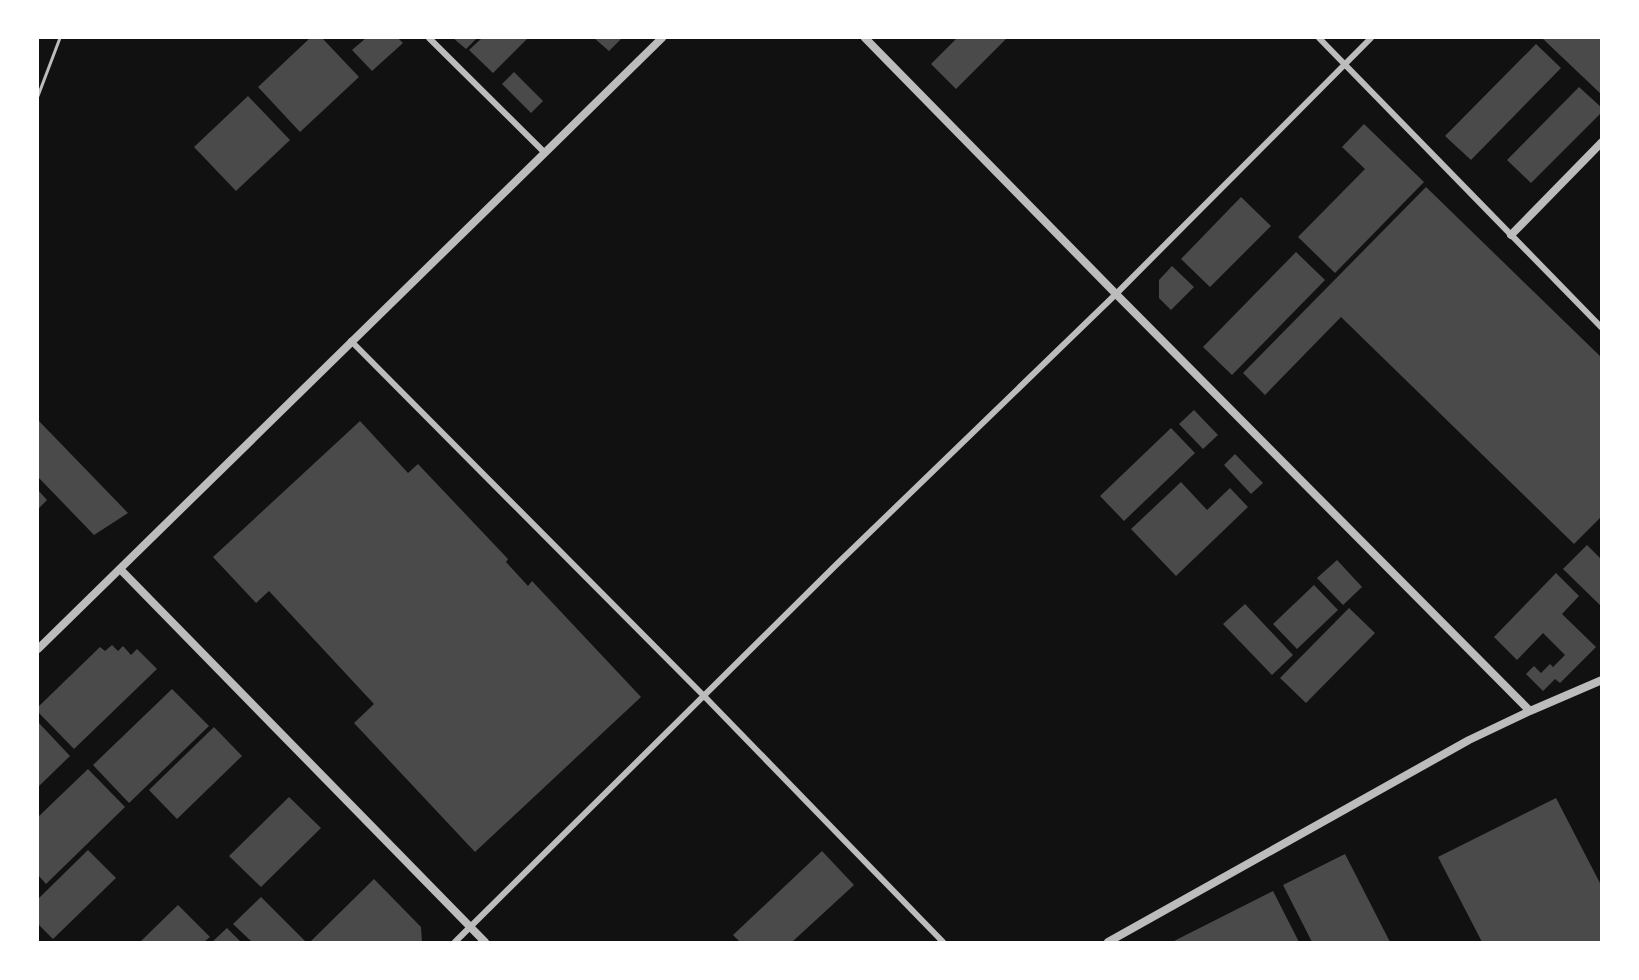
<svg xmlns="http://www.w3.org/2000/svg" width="1639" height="980" font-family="Lato,sans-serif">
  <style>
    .building { fill: #4a4a4a }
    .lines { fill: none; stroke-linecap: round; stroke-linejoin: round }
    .service { stroke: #bcbcbc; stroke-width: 3 }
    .minor { stroke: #bcbcbc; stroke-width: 6 }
    .tertiary { stroke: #bcbcbc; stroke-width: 8 }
  </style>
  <rect width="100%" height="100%" fill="#111"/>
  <path class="building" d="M310 38H322L359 77 300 132 258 87Z
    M366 38H398L403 43 372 71 352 50Z
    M453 38H477L466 49Z
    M482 38H528L493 73 469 50Z
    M594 38H622L609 51Z
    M957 38H1007L956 89 931 64Z
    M1542 38H1602V95Z
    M1536 44 1561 68 1471 160 1445 136Z
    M514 72 543 101 531 113 502 84Z
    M1579 87 1602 108V112L1531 183 1507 160Z
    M248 96 290 140 236 191 194 147Z
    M1364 124 1424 182 1335 273 1298 237 1365 169 1342 147Z
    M1426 187 1602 358V516L1574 544 1341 317 1265 395 1243 373Z
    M1241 197 1271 226 1210 287 1181 259Z
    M1296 252 1325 280 1232 375 1203 347Z
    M1172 266 1194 287 1171 310 1159 298V280Z
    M1194 410 1218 435 1203 449 1179 424Z
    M38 420 128 513 94 535 38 477Z
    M360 421 408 473 418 464 508 559 506 562 528 586 532 581 641 697 475 852 354 723 374 704 269 591 256 603 213 557Z
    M1171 428 1195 453 1124 521 1100 496Z
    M1235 454 1263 483 1251 494 1224 465Z
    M1181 482 1207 510 1230 488 1248 507 1176 576 1131 529Z
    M38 490 47 500 38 509Z
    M1587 545 1602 560V607L1563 569Z
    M1337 560 1362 587 1343 605 1317 578Z
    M1556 573 1579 596 1562 614 1596 647 1560 683 1555 679 1543 691 1526 674 1534 666 1541 673 1550 664 1553 667 1565 655 1543 633 1517 660 1494 637Z
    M1314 585 1338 610 1297 649 1273 624Z
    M1245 604 1293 655 1272 675 1223 624Z
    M1349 608 1375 633 1306 703 1280 678Z
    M112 645 118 651 123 646 131 655 137 649 157 669 74 749 38 712V707L100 647 105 651Z
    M172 689 209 726 129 803 93 765Z
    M38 722 70 756 38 787Z
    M214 727 242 756 177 819 149 790Z
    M88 769 125 807 46 884 38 875V817Z
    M289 797 321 828 261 887 229 856Z
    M1556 798 1602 887V942H1482L1438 857Z
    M88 850 116 878 53 939 38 924V899Z
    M822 851 854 885 792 942H740L733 935Z
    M1345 854 1390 942H1312L1283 885Z
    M374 879 421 927 422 942H310Z
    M1273 891 1299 942H1172Z
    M261 897 306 942H252L233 924Z
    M178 905 210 937 204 942H140Z
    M227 928 241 942H212Z"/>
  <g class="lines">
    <path class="service" d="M38 96 60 38"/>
    <path class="minor" d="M429 38 544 152
      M1319 38 1602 328
      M351 341 705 697 943 942
      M455 942 836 565 1116 294 1371 38"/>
    <path class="tertiary" d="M865 38 1116 294 1530 711
      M1511 235 1602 142
      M120 569 485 942
      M38 649 662 38
      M1108 942 1469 740 1530 711 1602 680"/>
  </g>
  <rect width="1639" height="980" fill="none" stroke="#ffffff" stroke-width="78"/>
</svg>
